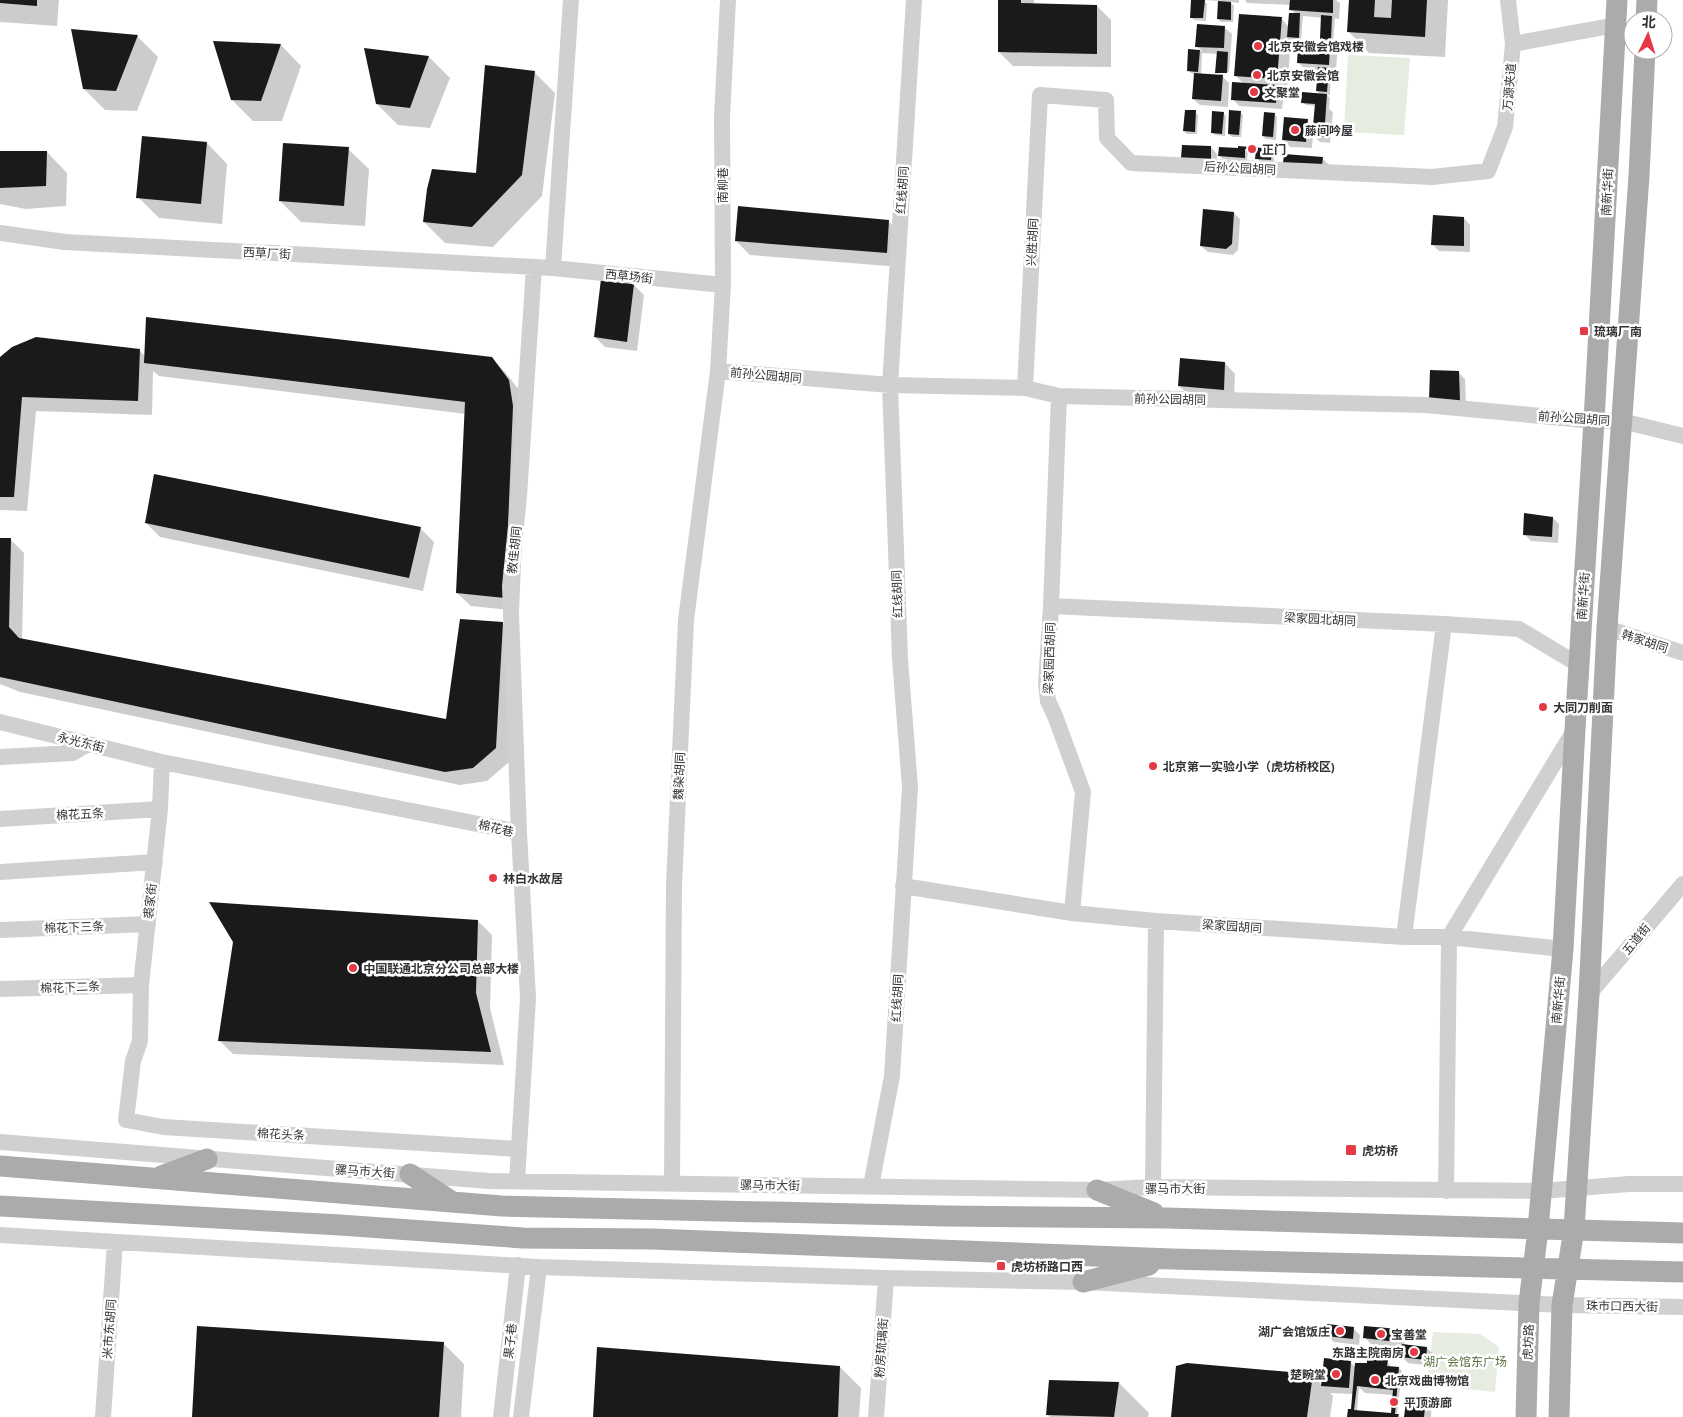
<svg xmlns="http://www.w3.org/2000/svg" width="1683" height="1417" font-family="'PT Sans','Noto Sans SC',sans-serif">
  <style>
    .green { fill: #e6ecdf }
    .shadow { fill: #0003; fill-rule: evenodd }
    .building { fill: #1a1a1a; fill-rule: evenodd }
    .lines { fill: none; stroke-linecap: round; stroke-linejoin: round }
    .minor { stroke: #d0d0d0; stroke-width: 16 }
    .major { stroke: #ababab; stroke-width: 21 }
    .poi-dot { fill: #e63946; stroke: #fff; stroke-width: 2 }
    .labels { text-anchor: middle; dominant-baseline: central; stroke-width: 5; stroke-linejoin: round; paint-order: stroke }
    .poi-label { font-size: 12px; font-weight: bold; fill: #333; stroke: #fff; text-anchor: start }
    .street-label { font-size: 12px; fill: #333; stroke: #fff }
    .park-label { font-size: 12px; fill: #56703f; stroke: #fff }
  </style>
  <rect width="100%" height="100%" fill="#fff"/>
  <path class="green" d="M1348 55 1410 58 1404 135 1344 132Z
    M1433 1332 1480 1334 1499 1347 1495 1392 1427 1385Z"/>
  <path class="shadow" d="M0 0H59L57 26 0 22Z
    M999 0H1034V5L1097 6 1111 20V67L1013 66 999 52Z
    M1200 0H1239V3L1230 2 1234 6 1233 22H1221L1218 19 1219 1 1203 0 1207 4 1206 21 1194 20 1191 17Z
    M1245 0H1336L1340 3 1339 19 1335 18 1333 43 1324 42 1321 39 1323 18 1303 16 1301 40 1291 39 1287 89 1279 88 1284 93 1282 109 1239 106 1233 99 1244 84 1235 75 1281 18 1289 27 1296 14 1290 9 1291 5 1247 3Z
    M1350 0H1448L1445 57 1369 53 1349 32Z
    M1225 28 1232 34 1229 72 1218 71V74L1216 72 1218 54 1202 53 1201 75 1220 76 1218 74H1229L1221 75 1229 83 1228 107 1200 105 1193 99 1195 74 1191 73 1188 70 1190 51H1202L1196 46Z
    M137 36 158 57 137 111 105 110 84 89Z
    M281 45 301 66 282 121H253L232 100Z
    M366 49 429 57 450 78 430 128 398 125 377 104Z
    M1330 49 1337 55 1336 71H1331L1330 95 1326 94 1330 98 1329 109 1333 112 1330 143 1320 142 1313 135 1312 148 1290 147 1284 140 1307 120 1314 127 1316 106 1306 105 1303 102 1321 95 1317 91 1319 70 1305 69 1298 62Z
    M534 72 555 93 542 196 493 247 445 243 424 222 477 174Z
    M1195 112 1198 115 1197 134H1187L1184 131Z
    M1240 112 1243 115 1241 137H1232L1229 134Z
    M1223 113 1226 116 1225 136 1215 135 1212 132Z
    M1274 114 1277 117 1276 140 1266 139 1263 136Z
    M207 143 227 164 222 224 159 218 138 197Z
    M1211 147 1217 154V166L1189 165Z
    M1245 148 1248 151 1247 161 1223 159 1220 156Z
    M348 149 369 169 365 226 301 222 280 201Z
    M1262 149 1265 152H1271L1274 155V162L1260 161 1257 158Z
    M0 152H47L67 173 66 206 26 209 0 204Z
    M1285 156 1322 158 1329 165 1328 172Z
    M1234 213 1240 219 1238 250 1233 255 1208 252 1201 246Z
    M1464 218 1470 225V252L1439 251 1433 245Z
    M888 221 902 235 901 267 750 255 736 241Z
    M634 285 644 295 637 351 605 347 595 337Z
    M140 351 145 356 491 358 505 372 523 395 527 421 519 611 471 606 457 593 466 414 159 376 153 371 152 415 36 411 27 511 0 510V359Z
    M1225 363 1235 374 1234 399 1190 396 1179 386Z
    M1458 372 1465 379 1466 408H1437Z
    M1553 518 1559 524 1558 543 1531 541 1524 534Z
    M146 523 420 528 434 542 423 591 160 537Z
    M0 539H10L24 553 22 640 447 720 502 623 516 637 509 762 487 781 460 785 20 692 0 684Z
    M478 921 492 935 490 1008 504 1065 233 1054 219 1040Z
    M1353 1328 1360 1335 1359 1345 1334 1342 1327 1335Z
    M1398 1331 1405 1337 1404 1345 1427 1348 1433 1354 1432 1366 1408 1363 1402 1357 1403 1348 1371 1344 1364 1337Z
    M443 1343 464 1364 461 1417H193Z
    M1350 1362 1356 1368 1387 1362 1390 1365V1367L1399 1368 1402 1371 1397 1414 1400 1417H1349L1352 1409 1354 1394 1330 1393 1333 1396 1330 1417H1172L1312 1375 1322 1385ZM1359 1387 1365 1393 1394 1395V1415L1357 1411Z
    M840 1367 861 1388 859 1417H594Z
    M1119 1383 1149 1413 1148 1417H1050L1047 1414Z
    M1426 1398 1432 1405 1431 1417H1406Z"/>
  <path class="building" d="M0 0H37V6L0 3Z
    M998 0H1021V3L1097 5V54L998 52Z
    M1191 0H1205L1203 18H1190Z
    M1290 0H1333V13L1289 10Z
    M1349 0H1375L1374 17 1391 18 1392 0H1427L1425 37 1347 32Z
    M1218 1 1231 2V20L1217 19Z
    M1289 13H1300L1299 38 1287 37Z
    M1239 14 1282 17 1277 79 1234 76Z
    M1321 15 1332 16 1331 40 1320 39Z
    M1197 24 1225 26 1224 48 1195 47Z
    M71 29 138 35 116 91 83 89Z
    M213 41 281 44 261 101 231 100Z
    M1298 46 1330 48 1329 65 1297 63Z
    M364 48 429 56 410 108 376 104Z
    M1188 49 1200 50 1198 72 1187 71Z
    M1217 51 1228 52 1227 73H1215Z
    M485 65 535 71 522 175 472 227 423 222 427 189 432 169 476 173Z
    M1318 67 1329 68 1327 92 1316 91Z
    M1194 73 1223 75 1221 101 1192 99Z
    M1232 82 1277 85 1276 103 1231 100Z
    M1302 92 1327 94 1324 137 1312 136 1315 104 1301 103Z
    M1185 110H1196L1195 132 1183 131Z
    M1229 110 1241 111 1239 135 1228 134Z
    M1212 111 1224 112 1222 134 1211 133Z
    M1264 112 1275 113 1273 137 1262 136Z
    M1284 117 1308 119 1306 142 1282 140Z
    M142 136 207 142 201 204 136 198Z
    M283 143 349 147 344 206 279 201Z
    M1182 145 1211 146V160L1181 158Z
    M1238 146 1263 148V150L1272 151 1271 160 1255 159 1256 150 1245 149V158L1218 156 1219 147 1238 148Z
    M0 151H47L46 186 0 188Z
    M1284 154 1323 157 1322 165 1283 163Z
    M738 206 889 220 887 253 735 241Z
    M1203 209 1234 212 1232 244 1226 249 1200 246Z
    M1433 215 1464 217V246L1431 245Z
    M601 279 634 284 627 342 594 337Z
    M146 317 492 357 509 380 513 406 505 598 456 593 465 402 144 363Z
    M36 337 140 349 138 401 22 397 14 497H0V357L12 347Z
    M1180 358 1225 362 1224 390 1178 386Z
    M1430 370 1459 371 1460 402 1429 401Z
    M154 474 421 527 409 578 145 523Z
    M1524 513 1553 517 1552 537 1523 535Z
    M0 538H11L9 627 19 638 446 719 460 619 503 622 496 748 473 768 445 772 0 677Z
    M209 902 478 920 476 993 491 1052 218 1041 233 942Z
    M1327 1324 1354 1327 1353 1339 1326 1336Z
    M197 1326 444 1342 439 1417H192Z
    M1364 1326 1399 1329 1397 1342 1363 1338Z
    M1402 1344 1427 1347 1426 1360 1400 1357Z
    M597 1347 840 1366 838 1417H593Z
    M1324 1358 1351 1361 1349 1388 1321 1386Z
    M1367 1358 1388 1360 1387 1366 1399 1367 1395 1414H1399L1398 1417H1347L1348 1409H1351L1355 1363H1367ZM1357 1386 1393 1390 1391 1413 1354 1410Z
    M1187 1363 1313 1374 1307 1417H1171L1176 1366Z
    M1049 1380 1119 1382 1114 1417 1046 1415Z
    M1407 1395 1426 1397 1424 1417H1404Z"/>
  <g class="lines">
    <path class="minor" d="M1513 44 1616 25
      M0 233 65 242 553 268 723 285
      M553 268 571 0
      M718 371 890 385 1025 388 1059 396 1425 405 1594 421H1622L1683 436
      M1025 388 1040 95 1106 100 1107 138 1131 163 1432 177 1488 171 1505 127 1513 44 1508 0
      M1059 396 1051 606 1046 684 1048 701 1055 716 1083 792 1072 913
      M1051 606 1444 624 1519 629 1579 665
      M1607 628 1683 653
      M0 722 162 762 519 832 528 998 517 1181
      M0 757 73 753 88 744
      M162 762 160 809 141 985 140 1041 133 1061 126 1120 163 1127 518 1149
      M0 819 160 809
      M519 832 510 586 519 496 534 267
      M0 872 155 862
      M903 886 1072 913 1156 921 1404 937H1449L1563 949
      M0 930 148 924
      M1404 937 1444 624
      M0 989 141 985
      M1589 994 1683 884
      M0 1142 489 1181 1097 1190 1153 1187 1541 1191 1629 1184H1683
      M672 1184 674 885 686 620 718 371 723 285 722 117 728 0
      M871 1186 892 1076 910 787 900 659 890 385 914 0
      M1153 1187 1156 921
      M1446 1191 1449 937 1575 729
      M0 1235 539 1267 886 1278 1083 1282 1562 1305 1683 1307
      M103 1417 115 1242
      M501 1417 518 1265
      M521 1417 539 1267
      M876 1417 886 1278"/>
    <path class="major" d="M1646 20 1647 0
      M0 1166 502 1206 946 1216 1166 1218 1683 1233
      M410 1174 451 1201
      M161 1176 207 1159
      M1097 1190 1154 1213
      M0 1206 340 1225 523 1238 652 1239 1172 1259 1683 1272
      M1083 1282 1149 1265
      M1526 1417 1529 1303 1538 1229 1563 949 1575 729 1594 421 1617 0
      M1559 1417 1562 1305 1574 1229 1589 994 1607 628 1639 176 1645 50"/>
  </g>
  <g class="poi-dot">
    <circle cx="1258" cy="46" r="5"/>
    <circle cx="1257" cy="75" r="5"/>
    <circle cx="1254" cy="92" r="5"/>
    <circle cx="1295" cy="130" r="5"/>
    <circle cx="1252" cy="149" r="5"/>
    <rect x="1579" y="326" width="10" height="10" rx="2.5"/>
    <circle cx="1543" cy="707" r="5"/>
    <circle cx="1153" cy="766" r="5"/>
    <circle cx="493" cy="878" r="5"/>
    <circle cx="353" cy="968" r="5"/>
    <rect x="1345" y="1144" width="12" height="12" rx="2.5"/>
    <rect x="996" y="1261" width="10" height="10" rx="2.5"/>
    <circle cx="1340" cy="1331" r="5"/>
    <circle cx="1381" cy="1334" r="5"/>
    <circle cx="1414" cy="1352" r="5"/>
    <circle cx="1336" cy="1374" r="5"/>
    <circle cx="1375" cy="1380" r="5"/>
    <circle cx="1394" cy="1402" r="5"/>
  </g>
  <g class="labels">
    <g class="poi-label">
      <text x="1268" y="46">北京安徽会馆戏楼</text>
      <text x="1267" y="75">北京安徽会馆</text>
      <text x="1264" y="92">文聚堂</text>
      <text x="1305" y="130">藤间吟屋</text>
      <text x="1262" y="149">正门</text>
      <text x="1594" y="331">琉璃厂南</text>
      <text x="1553" y="707">大同刀削面</text>
      <text x="1163" y="766">北京第一实验小学（虎坊桥校区)</text>
      <text x="503" y="878">林白水故居</text>
      <text x="363" y="968">中国联通北京分公司总部大楼</text>
      <text x="1362" y="1150">虎坊桥</text>
      <text x="1011" y="1266">虎坊桥路口西</text>
      <text x="1330" y="1331" text-anchor="end">湖广会馆饭庄</text>
      <text x="1391" y="1334">宝善堂</text>
      <text x="1404" y="1352" text-anchor="end">东路主院南房</text>
      <text x="1326" y="1374" text-anchor="end">楚畹堂</text>
      <text x="1385" y="1380">北京戏曲博物馆</text>
      <text x="1404" y="1402">平顶游廊</text>
    </g>
    <g class="street-label">
      <text transform="translate(1509 87) rotate(-85)">万源夹道</text>
      <text transform="translate(1240 168) rotate(3)">后孙公园胡同</text>
      <text transform="translate(722 185) rotate(-90)">南柳巷</text>
      <text transform="translate(902 190) rotate(-86)">红线胡同</text>
      <text transform="translate(1607 192) rotate(-87)">南新华街</text>
      <text transform="translate(1032 242) rotate(-87)">兴胜胡同</text>
      <text transform="translate(267 253) rotate(3)">西草厂街</text>
      <text transform="translate(629 276) rotate(6)">西草场街</text>
      <text transform="translate(766 375) rotate(5)">前孙公园胡同</text>
      <text transform="translate(1170 399) rotate(1)">前孙公园胡同</text>
      <text transform="translate(1574 418) rotate(4)">前孙公园胡同</text>
      <text transform="translate(514 550) rotate(-84)">教佳胡同</text>
      <text transform="translate(897 594) rotate(-92)">红线胡同</text>
      <text transform="translate(1583 596) rotate(-86)">南新华街</text>
      <text transform="translate(1320 619) rotate(3)">梁家园北胡同</text>
      <text transform="translate(1645 641) rotate(18)">韩家胡同</text>
      <text transform="translate(1049 658) rotate(-88)">梁家园西胡同</text>
      <text transform="translate(81 742) rotate(14)">永光东街</text>
      <text transform="translate(679 776) rotate(-87)">魏染胡同</text>
      <text transform="translate(80 814) rotate(-3)">棉花五条</text>
      <text transform="translate(496 828) rotate(13)">棉花巷</text>
      <text transform="translate(150 901) rotate(-84)">裘家街</text>
      <text transform="translate(1232 926) rotate(4)">梁家园胡同</text>
      <text transform="translate(74 927) rotate(-2)">棉花下三条</text>
      <text transform="translate(1636 939) rotate(-50)">五道街</text>
      <text transform="translate(70 987) rotate(-2)">棉花下二条</text>
      <text transform="translate(897 998) rotate(-87)">红线胡同</text>
      <text transform="translate(1558 1000) rotate(-85)">南新华街</text>
      <text transform="translate(281 1134) rotate(3)">棉花头条</text>
      <text transform="translate(365 1171) rotate(4)">骡马市大街</text>
      <text transform="translate(770 1185) rotate(1)">骡马市大街</text>
      <text x="1175" y="1188">骡马市大街</text>
      <text transform="translate(1622 1306) rotate(1)">珠市口西大街</text>
      <text transform="translate(109 1329) rotate(-86)">米市东胡同</text>
      <text transform="translate(510 1341) rotate(-84)">果子巷</text>
      <text transform="translate(1528 1342) rotate(-88)">虎坊路</text>
      <text transform="translate(881 1348) rotate(-86)">粉房琉璃街</text>
    </g>
    <g class="park-label">
      <text x="1465" y="1361">湖广会馆东广场</text>
    </g>
  </g>
  <g transform="translate(1648 35) rotate(4)"><circle r="24" fill="#ffffff" stroke="#adadad"/>
  <path d="M0-4L9 19L0 12L-9 19Z" fill="#e63946"/>
  <text y="-8" font-size="14" font-weight="bold" text-anchor="middle" fill="#333333">北</text>
  </g>
</svg>
